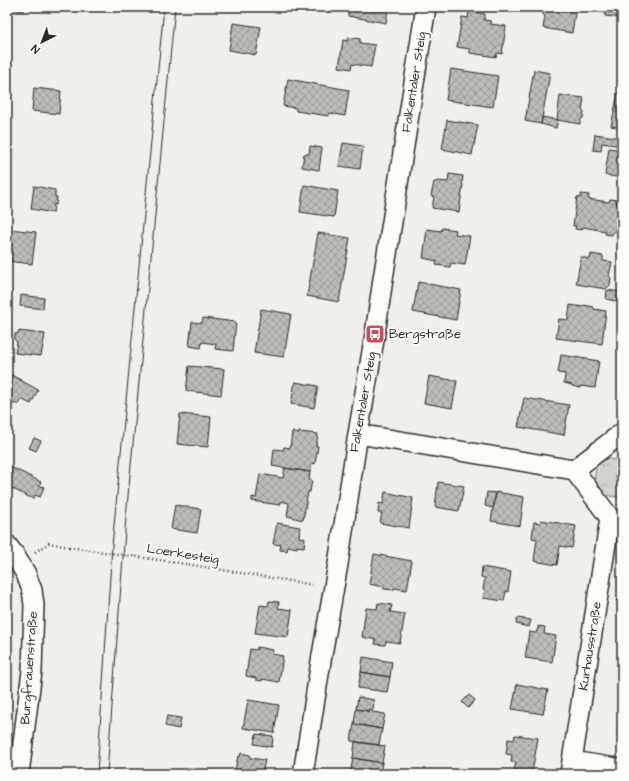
<svg xmlns="http://www.w3.org/2000/svg" width="629" height="781" font-family="'Architects Daughter',sans-serif">
  <style>
    .grass { fill: url(#grass-tufts); stroke: #7f7e7d }
    .building { fill: url(#building-cross-hatch); stroke: #2b2b2b }
    .lines { fill: none; stroke-linecap: round; stroke-linejoin: round }
    .minor-casing { stroke: #2b2b2b; stroke-width: 22 }
    .path { stroke: #2b2b2b; stroke-width: 2.5; stroke-dasharray: 1 3; stroke-linecap: butt }
    .minor { stroke: #fdfcf7; stroke-width: 19 }
    .tram { stroke: #2b2b2b; stroke-width: 1 }
    .path-bridge { stroke: #2b2b2b; stroke-width: 2.5; stroke-dasharray: 1 3; stroke-linecap: butt }
    .labels { text-anchor: middle; dominant-baseline: central; stroke-width: 4; stroke-linejoin: round; paint-order: stroke }
    .street-label { font-size: 13px; fill: #2b2b2b; stroke: #fdfcf7 }
    .poi-label { font-size: 13px; fill: #2b2b2b; stroke: #fdfcf7; text-anchor: start }
  </style>
  <defs>
    <pattern id="grass-tufts" width="24" height="20" patternUnits="userSpaceOnUse"><rect width="24" height="20" fill="#d3d2cf"/><path d="M3 7l-1-3M5 7V3M7 7l1-3M15 17l-1-3M17 17v-4M19 17l1-3" fill="none" stroke="#b5b4b2"/></pattern>
    <pattern id="building-cross-hatch" width="8" height="8" patternUnits="userSpaceOnUse"><rect width="8" height="8" fill="#bdbcb8"/><path d="M0 0l8 8M0 8l8-8" fill="none" stroke="#9a9996"/></pattern>
  </defs>
  <rect width="100%" height="100%" fill="#f0efeb"/>
  <filter id="ink" filterUnits="userSpaceOnUse"><feTurbulence type="fractalNoise" baseFrequency=".025" numOctaves="2"/><feDisplacementMap in="SourceGraphic" scale="8" xChannelSelector="R" yChannelSelector="G"/><feConvolveMatrix kernelMatrix="1 2 1 2 8 2 1 2 1" color-interpolation-filters="sRGB"/></filter>
  <g filter="url(#ink)">
    <path class="grass" d="M602 458 616 460V461L622 462V498L604 495 594 482 597 462Z"/>
    <path class="building" d="M7 7H24L23 11 7 9Z
      M349 7H379L388 9 386 23 348 16Z
      M544 7H576L572 33 543 28 545 17 543 14Z
      M606 7H622V18L605 16Z
      M469 11 485 14 484 20 491 21 490 24 506 26 502 54 497 53 496 57 470 53V49L457 47 462 17 468 18Z
      M233 23 261 27 256 55 229 50Z
      M348 37 360 39V43L375 45 371 67 352 64 351 69 339 67 343 40 348 41Z
      M451 69 498 76 493 107 446 100Z
      M534 70 550 73 541 124 525 121Z
      M288 79 349 90 345 116 329 113V116L296 111V108L283 106Z
      M34 88 61 91 59 114 32 111Z
      M618 93 622 94V128L611 126Z
      M560 95 584 98 582 110 584 111 583 118 581 119 580 124 557 120Z
      M542 117 558 120 556 128 541 124Z
      M447 120 478 125 472 155 442 149Z
      M7 131H11L9 147H12L11 160H7Z
      M595 134 622 138V146L602 143 601 151 593 150Z
      M343 143 363 146 360 169 339 166Z
      M310 146 322 148 319 170 302 167 304 154H309Z
      M609 148 622 150V178L605 175Z
      M449 174 463 176 462 184H463L459 212 432 208 434 197 431 196 434 182H437V181L448 182Z
      M304 185 338 191 334 217 300 212Z
      M34 186 55 190V197H57L56 205 54 204 53 213 31 209Z
      M581 194 589 195 588 199 609 202 610 199 617 200 616 204H620L615 232H613L612 235 605 234V231L583 227 582 230 575 229 576 226H573L577 197 581 198Z
      M442 228 456 230 455 234 470 236 465 265 451 263 450 267 436 265 437 261 423 258 427 229 441 231Z
      M9 229 36 232 32 264 7 261V244Z
      M318 233 350 238 339 302 307 296Z
      M591 254 603 256V261L612 262 609 276 611 278 610 285 606 289 576 284 581 257 590 259Z
      M418 282 461 290 456 320 413 312Z
      M607 290 621 292 620 302 606 299Z
      M21 295 44 298 43 309 20 306Z
      M570 305 583 307 584 305 593 307 594 309 606 311 602 344 556 338 559 319 568 320Z
      M261 309 291 314 284 357 254 353Z
      M203 318 236 322 233 351 215 349 216 344 202 342 201 348 189 346 192 322 202 323Z
      M18 331 45 334 41 356 15 353 17 342 14 339 15 334 19 333Z
      M561 355 599 361 595 388 580 386V388L572 386V385L564 383 565 374 558 373Z
      M189 366 224 369 221 395 186 391Z
      M10 374 38 390 31 404 21 399 18 405 14 403 12 406 8 403 10 400 7 398V379Z
      M429 376 457 381 452 408 424 403Z
      M295 382 318 386 314 408 291 404Z
      M524 398 569 405 564 435 518 427Z
      M180 414 211 417 208 447 177 444Z
      M292 432 299 434V432L318 434 316 446H318L315 464 312 463 310 472 272 466 274 449 283 450 284 447 290 448Z
      M34 438 41 441 36 451 29 448Z
      M11 467 41 482 39 485 44 487 40 497 35 495 33 499 7 486V475Z
      M285 468 310 472 309 480H312L310 492H308L303 520 287 516 289 503 281 501 280 505 252 501V497L256 498 260 474 283 478Z
      M438 482 464 486 459 511 435 507Z
      M385 492 413 498 409 528 380 523 382 513H378L379 503 383 504Z
      M487 492 496 493 493 508 485 506Z
      M496 492 524 497 520 526 491 521Z
      M175 505 201 509 197 533 171 529Z
      M541 520 576 526 572 548 560 546 557 565 534 561 537 539 532 538 534 522 540 523Z
      M277 523 300 527 299 537 305 538 304 547 297 546V548L288 546 287 551 280 550 281 545 273 544Z
      M374 554 412 561 407 590 394 588 393 590 384 589V587L369 584Z
      M482 567 511 572 508 592 506 591 504 601 483 598 485 590 483 589 485 578 481 577Z
      M269 601 279 602 278 608 292 610 288 637 255 633 260 605 268 606Z
      M378 603 392 605 390 612 405 614 400 643 386 641 385 645 375 644 376 640 362 637 366 608 377 609Z
      M517 618 531 620 529 627 516 624Z
      M538 626 545 627 544 634 556 636 552 662 525 658 529 632 536 633 537 630H538Z
      M257 647 273 650 272 654 283 656 279 682 262 679V681L256 680V678L246 676 250 649 257 650Z
      M363 657 392 662 390 677 361 672Z
      M361 672 390 677 387 692 358 688Z
      M517 684 548 690 543 714 512 709Z
      M469 695 475 700 468 708 462 702Z
      M358 697 374 700 373 710 368 709V711L356 709Z
      M248 700 279 705 274 733 243 728Z
      M356 709 385 714 382 729 354 724Z
      M167 716 181 718 179 729 165 726Z
      M354 724 382 729 379 745 351 741Z
      M256 734 273 736 272 747 254 744Z
      M515 735 538 738 532 773 514 770 516 762H511L512 755 506 754 508 739 514 740Z
      M355 742 385 746 382 763 353 758Z
      M241 753 250 755V758L265 760 263 769 265 774H234L238 756 240 757Z
      M353 758 382 763 380 774H350Z"/>
    <g class="lines">
      <g class="minor-casing">
        <path id="minor" d="M358 434 574 470
          M574 470 622 433
          M7 545 14 554 26 574 32 590 34 605 32 671 19 774
          M572 761 622 769
          M303 774 322 655 338 564 358 434 375 334 383 279 426 7
          M570 774 610 518 574 470"/>
      </g>
      <path class="path" d="M35 552 49 543 69 547
        M173 562 315 585
        M616 600 622 601
        M622 714 617 733 622 741"/>
      <use href="#minor" class="minor"/>
      <path class="tram" d="M97 774 112 546 164 7
        M107 774 126 517 175 7"/>
      <path class="path-bridge" d="M69 547 173 562"/>
    </g>
  </g>
  <defs>
    <g id="bus-square" transform="scale(1)"><rect x="-9" y="-9" width="18" height="18" rx="4" fill="#d1495b" stroke="#fdfcf7"/><path d="M-5-6H5V4H4V6H2V4H-2V6H-4V4H-5ZM-3.5-4V0h7V-4ZM-3.5 1.2v1.5H-2V1.2ZM2 1.2v1.5H3.5V1.2Z" fill="#fff"/></g>
  </defs>
  <g fill-rule="evenodd">
    <use href="#bus-square" x="375" y="334"/>
  </g>
  <g class="labels">
    <g class="street-label">
      <text transform="translate(414 82) rotate(-81)">Falkentaler Steig</text>
      <text transform="translate(363 402) rotate(-80)">Falkentaler Steig</text>
      <text transform="translate(183 554) rotate(9)">Loerkesteig</text>
      <text transform="translate(590 646) rotate(-81)">Kurhausstraße</text>
      <text transform="translate(29 668) rotate(-86)">Burgfrauenstraße</text>
    </g>
    <g class="poi-label">
      <text x="389" y="334">Bergstraße</text>
    </g>
  </g>
  <rect width="629" height="781" fill="none" stroke="#fdfcf7" stroke-width="24"/>
  <rect x="12" y="12" width="605" height="757" fill="none" stroke="#2b2b2b" stroke-width="1.5" filter="url(#ink)"/>
  <g transform="translate(42 42) rotate(222)" stroke="#fdfcf7" stroke-width="3" paint-order="stroke">
  <path d="M0-3L7 15L0 10L-7 15Z" fill="#2b2b2b"/>
  <text y="-6" font-size="11" font-weight="bold" text-anchor="middle" fill="#2b2b2b">N</text>
  </g>
</svg>
